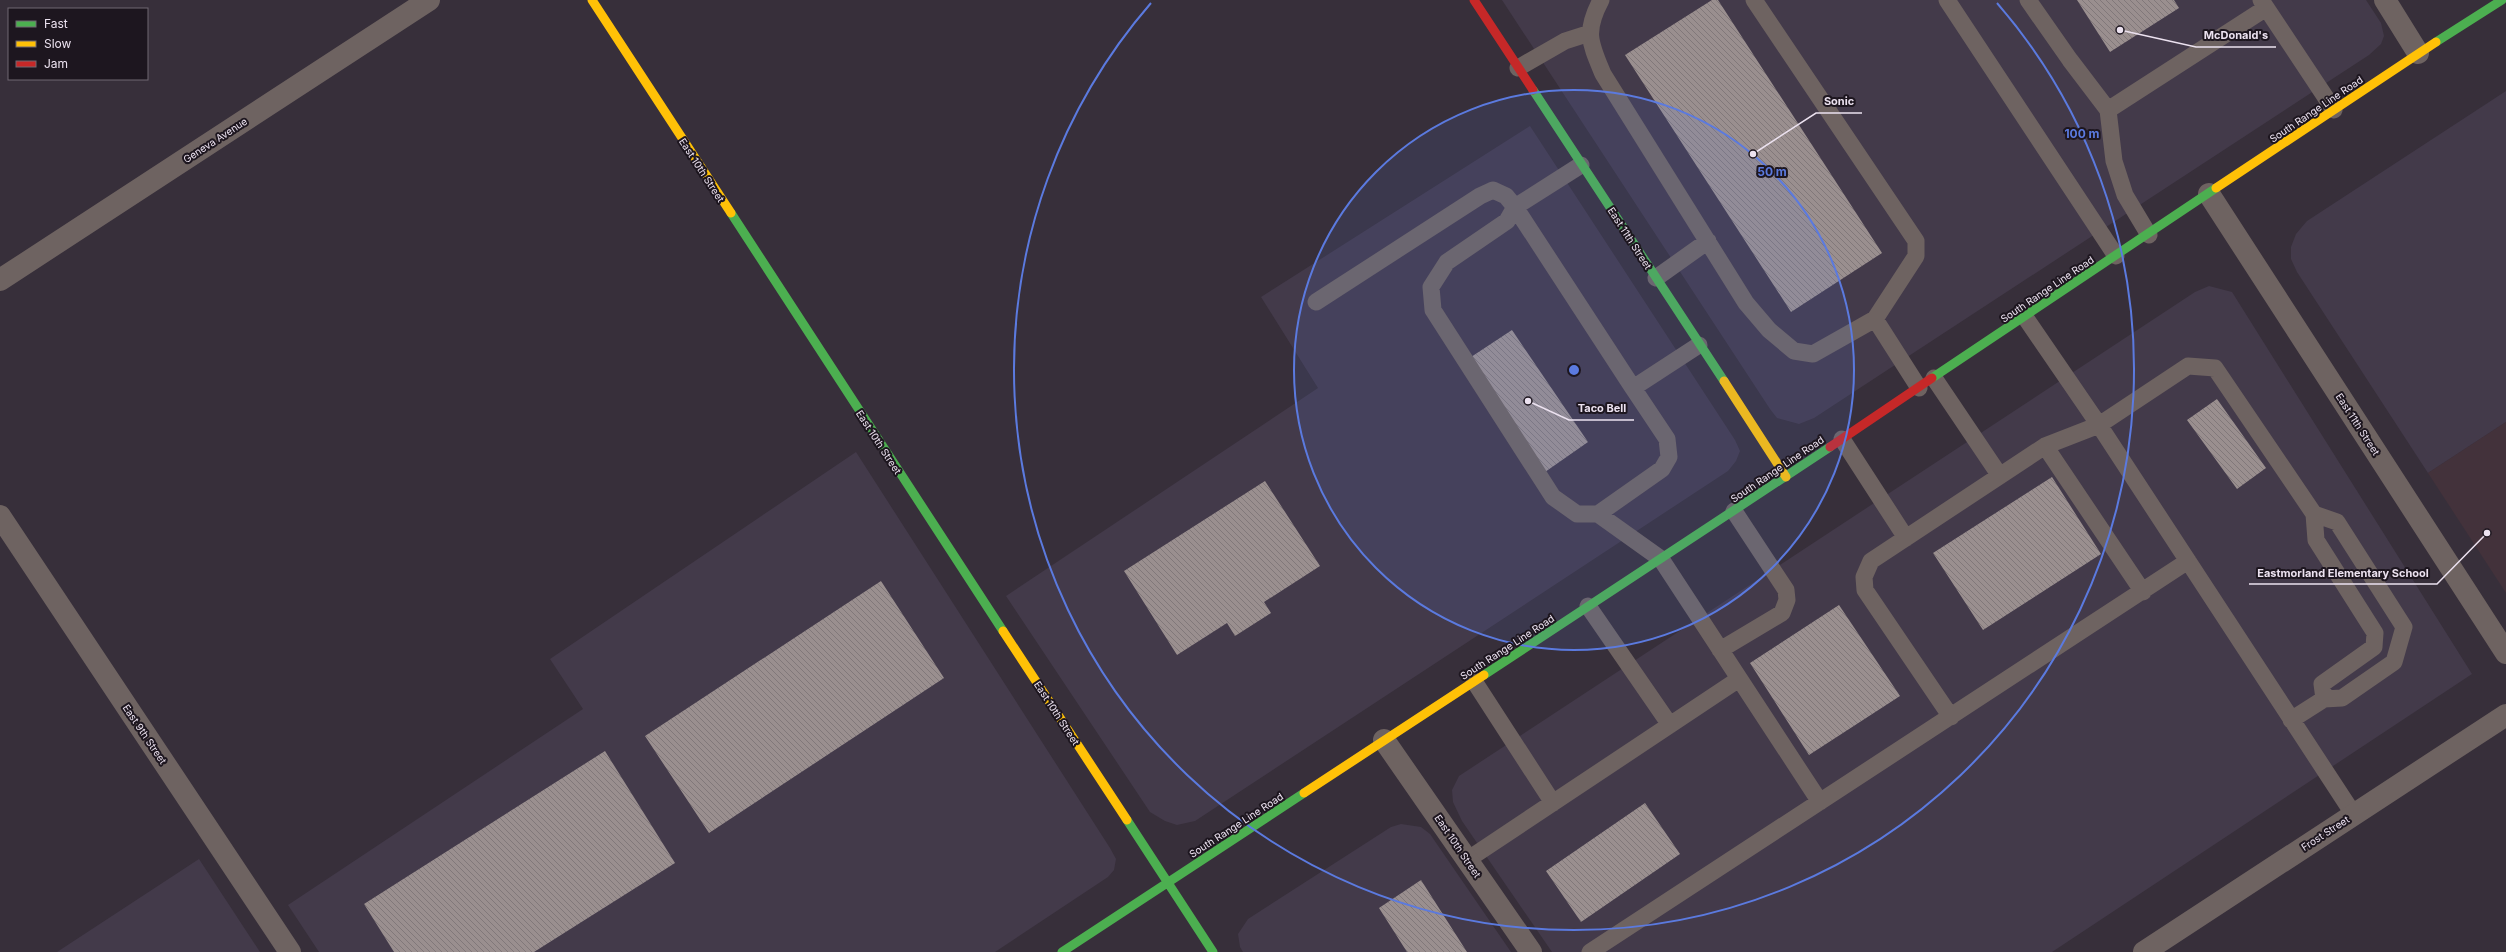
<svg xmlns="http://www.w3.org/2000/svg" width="2506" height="952" font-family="Inter,sans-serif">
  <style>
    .commercial { fill: #433a4a }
    .education { fill: #43323b }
    .building { fill: url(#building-back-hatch) }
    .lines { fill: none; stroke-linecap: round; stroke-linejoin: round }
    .lane { stroke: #6e6361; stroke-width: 17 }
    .street { stroke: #6e6361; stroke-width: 22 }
    .fast { stroke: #4caf50; stroke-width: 9 }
    .slow { stroke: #ffc107; stroke-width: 9 }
    .jam { stroke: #c62828; stroke-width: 9 }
    .ring { fill: none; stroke: #5b7adf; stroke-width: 2 }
    .labels { text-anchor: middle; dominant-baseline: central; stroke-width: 4; stroke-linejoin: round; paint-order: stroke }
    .street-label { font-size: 10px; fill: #ece2f0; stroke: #1d161f }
    .centre { fill: #5b7adf; stroke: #1d161f; stroke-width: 2 }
    .ring-label { font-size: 12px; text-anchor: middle; font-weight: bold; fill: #5b7adf; stroke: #1d161f; stroke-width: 4; stroke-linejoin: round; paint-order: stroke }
    .leader { fill: none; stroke: #ece2f0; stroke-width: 1.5 }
    .callout-dot { fill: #ece2f0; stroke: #1d161f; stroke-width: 1.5 }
    .callout-label { font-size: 11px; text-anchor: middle; font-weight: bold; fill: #ece2f0; stroke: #1d161f; stroke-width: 4; stroke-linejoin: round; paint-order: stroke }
  </style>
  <defs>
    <pattern id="building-back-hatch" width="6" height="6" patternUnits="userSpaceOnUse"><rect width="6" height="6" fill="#9a8f8f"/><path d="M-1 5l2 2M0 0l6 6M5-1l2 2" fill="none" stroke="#81787a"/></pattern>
  </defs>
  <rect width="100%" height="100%" fill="#372f3a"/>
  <path class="commercial" d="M1502 0H2366L2381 23 2384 36 2381 44 2369 55 1814 418 1799 424 1777 418 1770 409Z
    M2506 91V422L2428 473 2297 272 2291 259V247L2296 234 2307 221Z
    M1530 126 1735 440 1740 451 1736 461 1728 471 1195 821 1177 825 1165 821 1150 812 1006 596 1318 388 1261 297Z
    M2209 286 2232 292 2472 674 2052 952H1552L1462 821 1453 802 1452 790 1459 776 2195 292Z
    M856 452 1110 848 1116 859 1114 870 1108 877 995 952H319L288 905 583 709 550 659Z
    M1401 824 1421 827 1430 834 1511 952H1243L1240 947 1238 934 1248 919 1391 827Z
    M199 859 260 952H57Z"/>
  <path class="education" d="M2506 422V593L2428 473Z"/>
  <path class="building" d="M1712 0H1718L1882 253 1791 312 1625 55Z
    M2077 0H2174L2179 8 2110 52Z
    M1512 330 1588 442 1545 472 1468 359Z
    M2217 399 2266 468 2237 489 2187 420Z
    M2052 477 2101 554 1983 630 1933 553Z
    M1265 481 1320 566 1264 602 1271 613 1235 636 1227 623 1177 655 1124 571Z
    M881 581 944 678 709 833 645 736Z
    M1839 605 1900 696 1809 755 1750 663Z
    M605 751 675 863 534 952H394L364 904Z
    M1645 803 1680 854 1581 922 1546 871Z
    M1421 880 1467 952H1407L1379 908Z"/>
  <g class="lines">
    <path class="lane" d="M1601 0C1584 32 1590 43 1603 74L1746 303 1769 330 1794 351 1813 354 1875 319 1916 256V241L1754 0
      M1947 0 2116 256
      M2028 0 2070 60 2108 110 2114 161 2125 195 2149 235
      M2261 0 2334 110
      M1518 68 1565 41 1590 33
      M2108 110 2266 8
      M1581 165 1515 207 1633 388 1699 345
      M1656 278 1708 241
      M1316 302 1480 196 1493 190 1506 196 1515 207 1507 221 1447 262 1431 287 1433 310 1553 497 1577 514H1598
      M2025 317 2099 425 2354 815
      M1875 319 1919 388
      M1934 378 2000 476
      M1633 388 1667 439 1669 457 1662 469 1598 514 1661 559 1820 802
      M1842 439 1906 538
      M2045 446 2143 592
      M1588 606 1670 725
      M1720 650 1782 613 1787 600 1786 590 1734 511
      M1474 681 1553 803
      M1951 717 1865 590 1864 577 1871 561 2045 446 2099 425 2188 366 2215 368 2314 514 2316 540 2375 633 2374 647 2322 684 2324 699
      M2291 720 2324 699 2342 698 2394 662 2404 627 2337 522 2314 514
      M1467 860 1739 679
      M1590 952 2188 561"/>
    <path class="street" d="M2385 0 2418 53
      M2209 194 2506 653
      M0 280 429 0
      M0 516 290 952
      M1384 740 1531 952
      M2144 952 2506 715"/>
    <path class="fast" d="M2436 42 2502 0
      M1533 90 1724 381
      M731 213 1003 631
      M1932 378 2216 188
      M1484 675 1830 447
      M1127 820 1213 952
      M1062 952 1304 793"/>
    <path class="slow" d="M592 0 731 213
      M2216 188 2436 42
      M1724 381 1786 477
      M1003 631 1127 820
      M1304 793 1484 675"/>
    <path class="jam" d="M1474 0 1533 90
      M1830 447 1932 378"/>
  </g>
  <circle cx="1574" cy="370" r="280" fill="#5b7adf" fill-opacity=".12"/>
  <g class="ring">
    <circle cx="1574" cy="370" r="280"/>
    <path d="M1997 3A560 560 0 1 1 1151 3"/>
  </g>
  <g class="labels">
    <g class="street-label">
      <text transform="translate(2316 109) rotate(-34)">South Range Line Road</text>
      <text transform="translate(215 140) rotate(-33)">Geneva Avenue</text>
      <text transform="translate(702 170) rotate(57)">East 10th Street</text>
      <text transform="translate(1630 238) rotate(57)">East 11th Street</text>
      <text transform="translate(2047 289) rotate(-34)">South Range Line Road</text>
      <text transform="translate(2358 424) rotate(57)">East 11th Street</text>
      <text transform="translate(879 442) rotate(57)">East 10th Street</text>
      <text transform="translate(1777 469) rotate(-34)">South Range Line Road</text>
      <text transform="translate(1507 647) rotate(-33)">South Range Line Road</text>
      <text transform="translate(1057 713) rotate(57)">East 10th Street</text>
      <text transform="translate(145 734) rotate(56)">East 9th Street</text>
      <text transform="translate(1236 825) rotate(-33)">South Range Line Road</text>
      <text transform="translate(2325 833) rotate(-33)">Frost Street</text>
      <text transform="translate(1458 846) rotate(56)">East 10th Street</text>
    </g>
  </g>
  <circle cx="1574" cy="370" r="6" class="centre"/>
  <g class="ring-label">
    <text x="2082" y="138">100 m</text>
    <text x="1772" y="176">50 m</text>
  </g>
  <path class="leader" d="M2120 30L2196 47H2276M1753 154L1816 113H1862M1528 401L1569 420H1634M2487 533L2437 584H2249"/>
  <g class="callout-dot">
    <circle cx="2120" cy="30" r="4"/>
    <circle cx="1753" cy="154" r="4"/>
    <circle cx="1528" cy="401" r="4"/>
    <circle cx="2487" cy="533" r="4"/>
  </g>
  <g class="callout-label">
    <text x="2236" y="39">McDonald's</text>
    <text x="1839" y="105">Sonic</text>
    <text x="1602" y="412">Taco Bell</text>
    <text x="2343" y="577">Eastmorland Elementary School</text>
  </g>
  <rect x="8" y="8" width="140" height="72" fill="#1d161f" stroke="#706873"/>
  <rect x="16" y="21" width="20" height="6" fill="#4caf50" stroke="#706873"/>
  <text x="44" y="28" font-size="12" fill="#ece2f0">Fast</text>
  <rect x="16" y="41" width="20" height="6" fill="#ffc107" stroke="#706873"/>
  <text x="44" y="48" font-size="12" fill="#ece2f0">Slow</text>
  <rect x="16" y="61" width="20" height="6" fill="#c62828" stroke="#706873"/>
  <text x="44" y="68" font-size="12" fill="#ece2f0">Jam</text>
</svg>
